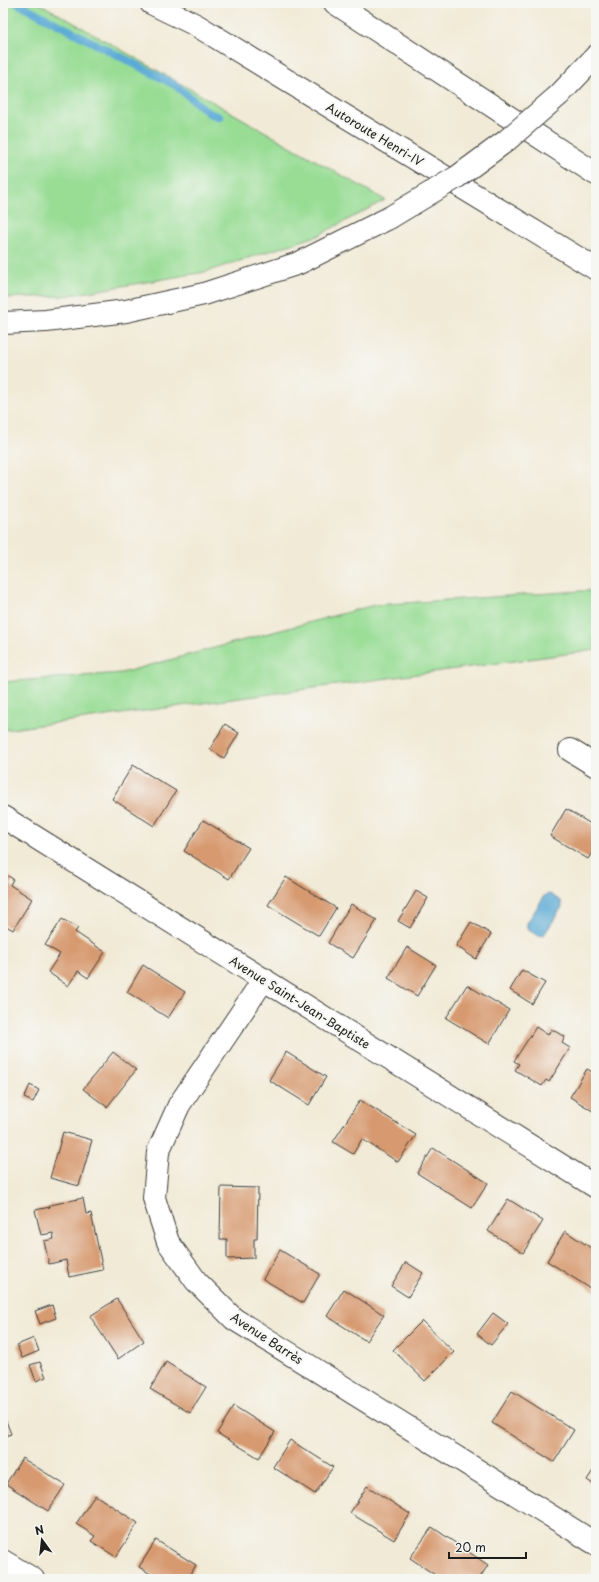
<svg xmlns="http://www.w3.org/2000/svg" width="599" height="1582" font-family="'Playpen Sans',sans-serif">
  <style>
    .green { fill: #99dd95; stroke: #5a7c58 }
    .water { fill: #5caad5; stroke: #3c6378 }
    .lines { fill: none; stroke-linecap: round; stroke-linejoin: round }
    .stream { stroke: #5caad5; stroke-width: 8 }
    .building { fill: #d79a6f }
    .minor-casing { stroke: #3c3b38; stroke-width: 24 }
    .tertiary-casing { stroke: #3c3b38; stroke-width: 24 }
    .motorway-casing { stroke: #3c3b38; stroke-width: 24 }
    .minor { stroke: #fff; stroke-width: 22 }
    .tertiary { stroke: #fff; stroke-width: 22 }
    .motorway { stroke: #fff; stroke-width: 22 }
    .motorway-bridge-casing { stroke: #3c3b38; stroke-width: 24; stroke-linecap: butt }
    .motorway-bridge { stroke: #fff; stroke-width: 22 }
    .labels { text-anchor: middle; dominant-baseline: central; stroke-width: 4; stroke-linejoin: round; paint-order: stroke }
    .street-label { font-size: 12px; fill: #1c1c1c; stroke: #f6f6f2 }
  </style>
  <rect width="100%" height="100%" fill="#f6f6f2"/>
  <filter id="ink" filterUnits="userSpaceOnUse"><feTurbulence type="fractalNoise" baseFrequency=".025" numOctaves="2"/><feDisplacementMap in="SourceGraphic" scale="8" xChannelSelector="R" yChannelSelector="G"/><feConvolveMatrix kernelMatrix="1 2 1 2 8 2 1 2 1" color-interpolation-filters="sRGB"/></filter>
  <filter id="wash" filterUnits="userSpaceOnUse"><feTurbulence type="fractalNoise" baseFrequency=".012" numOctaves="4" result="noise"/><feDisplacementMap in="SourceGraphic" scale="16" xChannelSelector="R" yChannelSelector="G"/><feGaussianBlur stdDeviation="0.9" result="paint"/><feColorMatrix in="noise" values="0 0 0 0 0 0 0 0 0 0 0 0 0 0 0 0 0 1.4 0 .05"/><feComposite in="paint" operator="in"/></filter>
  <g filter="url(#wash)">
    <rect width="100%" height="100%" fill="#f1ead6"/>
    <path class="green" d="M3 3H39L385 200 317 236 205 272 64 296 3 298Z
      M596 590V650L3 730V682L121 673 374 605Z"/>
    <path class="water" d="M550 894 561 901 562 907 544 935 538 936 527 929V923L545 895Z"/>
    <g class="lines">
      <path class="stream" d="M17 3 175 85 209 113 220 117"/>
    </g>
    <g id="blocks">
      <path class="building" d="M225 724 239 733 224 758 210 749Z
        M133 765 176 791 154 826 112 799Z
        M566 809 596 827V846L588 859 550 836Z
        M203 820 249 848 229 879 184 851Z
        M3 873 13 879 10 885 32 899 13 930 3 924Z
        M286 877 336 908 319 936 268 905Z
        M416 891 428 898 410 928 398 921Z
        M351 904 377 920 353 958 328 943Z
        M62 919 78 928 75 932 105 952 88 978 78 971 68 986 48 972 60 954 45 945Z
        M471 922 491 934 476 959 456 946Z
        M407 947 436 965 417 996 388 978Z
        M143 965 185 992 168 1018 127 992Z
        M522 970 545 983 532 1004 510 990Z
        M467 985 509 1010 489 1044 446 1018Z
        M536 1027 548 1035 551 1029 565 1037 562 1043 570 1048 549 1082 546 1080 542 1086 515 1070 519 1064 514 1061Z
        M113 1052 136 1070 107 1107 83 1089Z
        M286 1052 326 1077 309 1105 269 1080Z
        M587 1069 596 1074V1113L570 1097Z
        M30 1085 39 1090 33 1102 24 1098Z
        M360 1100 416 1135 398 1162 362 1139 353 1154 333 1142Z
        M63 1132 92 1140 79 1186 50 1178Z
        M433 1148 488 1183 472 1208 417 1173Z
        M221 1187 258 1188 257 1239H254V1258L227 1259V1239H220Z
        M83 1198 86 1214 91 1213 103 1270 69 1277 66 1260 49 1264 44 1241 54 1239 53 1233 41 1235 35 1210 50 1207V1205Z
        M508 1199 543 1221 523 1253 488 1231Z
        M565 1231 596 1251V1292L547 1261Z
        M280 1250 320 1274 303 1303 263 1279Z
        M406 1262 423 1273 408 1297 391 1286Z
        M344 1289 384 1315 366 1341 327 1316Z
        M117 1299 144 1341 118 1359 90 1316Z
        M52 1305 56 1318 40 1324 35 1311Z
        M493 1313 508 1324 491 1345 477 1334Z
        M422 1321 454 1352 425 1381 393 1350Z
        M34 1338 39 1351 22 1358 17 1345Z
        M40 1362 46 1377 36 1381 30 1365Z
        M166 1362 206 1387 190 1413 150 1389Z
        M512 1391 574 1430 554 1462 492 1423Z
        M234 1406 275 1432 259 1458 217 1433Z
        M3 1413 11 1434 3 1437Z
        M290 1440 333 1467 315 1494 273 1467Z
        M22 1458 65 1485 48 1511 6 1484Z
        M596 1466V1486L587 1480Z
        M367 1486 410 1514 394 1540 350 1513Z
        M95 1495 138 1523 116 1557 91 1541 95 1536 76 1524Z
        M432 1527 488 1565 479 1579H441L410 1558Z
        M156 1540 196 1565 188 1579H159L139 1567Z"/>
    </g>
  </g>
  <g filter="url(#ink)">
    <use href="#blocks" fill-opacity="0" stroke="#3c3b38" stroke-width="1"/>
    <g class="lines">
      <g class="minor-casing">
        <path id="minor" d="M570 750 596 766
          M264 979 179 1105 158 1152 154 1198 168 1242 196 1281 234 1319 596 1544
          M3 1561 33 1579"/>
      </g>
      <g class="tertiary-casing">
        <path id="tertiary" d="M3 817 596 1187"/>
      </g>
      <g class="motorway-casing">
        <path id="motorway" d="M151 3 196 25 596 269
          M335 3 596 174
          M559 95 596 56
          M3 323 46 321 126 311 204 294 299 263 389 218"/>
      </g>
      <use href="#minor" class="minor"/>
      <use href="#tertiary" class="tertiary"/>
      <use href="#motorway" class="motorway"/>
      <g class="motorway-bridge-casing">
        <path id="motorway-bridge" d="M389 218 457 177 506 141 559 95"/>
      </g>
      <use href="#motorway-bridge" class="motorway-bridge"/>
    </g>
  </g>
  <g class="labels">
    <g class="street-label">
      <text transform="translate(375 134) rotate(31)">Autoroute Henri-IV</text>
      <text transform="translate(300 1002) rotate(32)">Avenue Saint-Jean-Baptiste</text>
      <text transform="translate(267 1338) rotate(33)">Avenue Barrès</text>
    </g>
  </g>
  <rect width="599" height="1582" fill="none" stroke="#f6f6f2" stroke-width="16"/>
  <g transform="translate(42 1540) rotate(345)" stroke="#f6f6f2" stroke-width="3" paint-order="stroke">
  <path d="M0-3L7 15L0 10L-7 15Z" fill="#1c1c1c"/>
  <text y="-6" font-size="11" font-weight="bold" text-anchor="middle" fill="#1c1c1c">N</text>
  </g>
  <path d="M449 1552v6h77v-6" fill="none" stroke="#1c1c1c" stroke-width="2"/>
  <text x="455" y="1552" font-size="12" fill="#1c1c1c" stroke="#f6f6f2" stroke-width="3" paint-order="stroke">20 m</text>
</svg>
